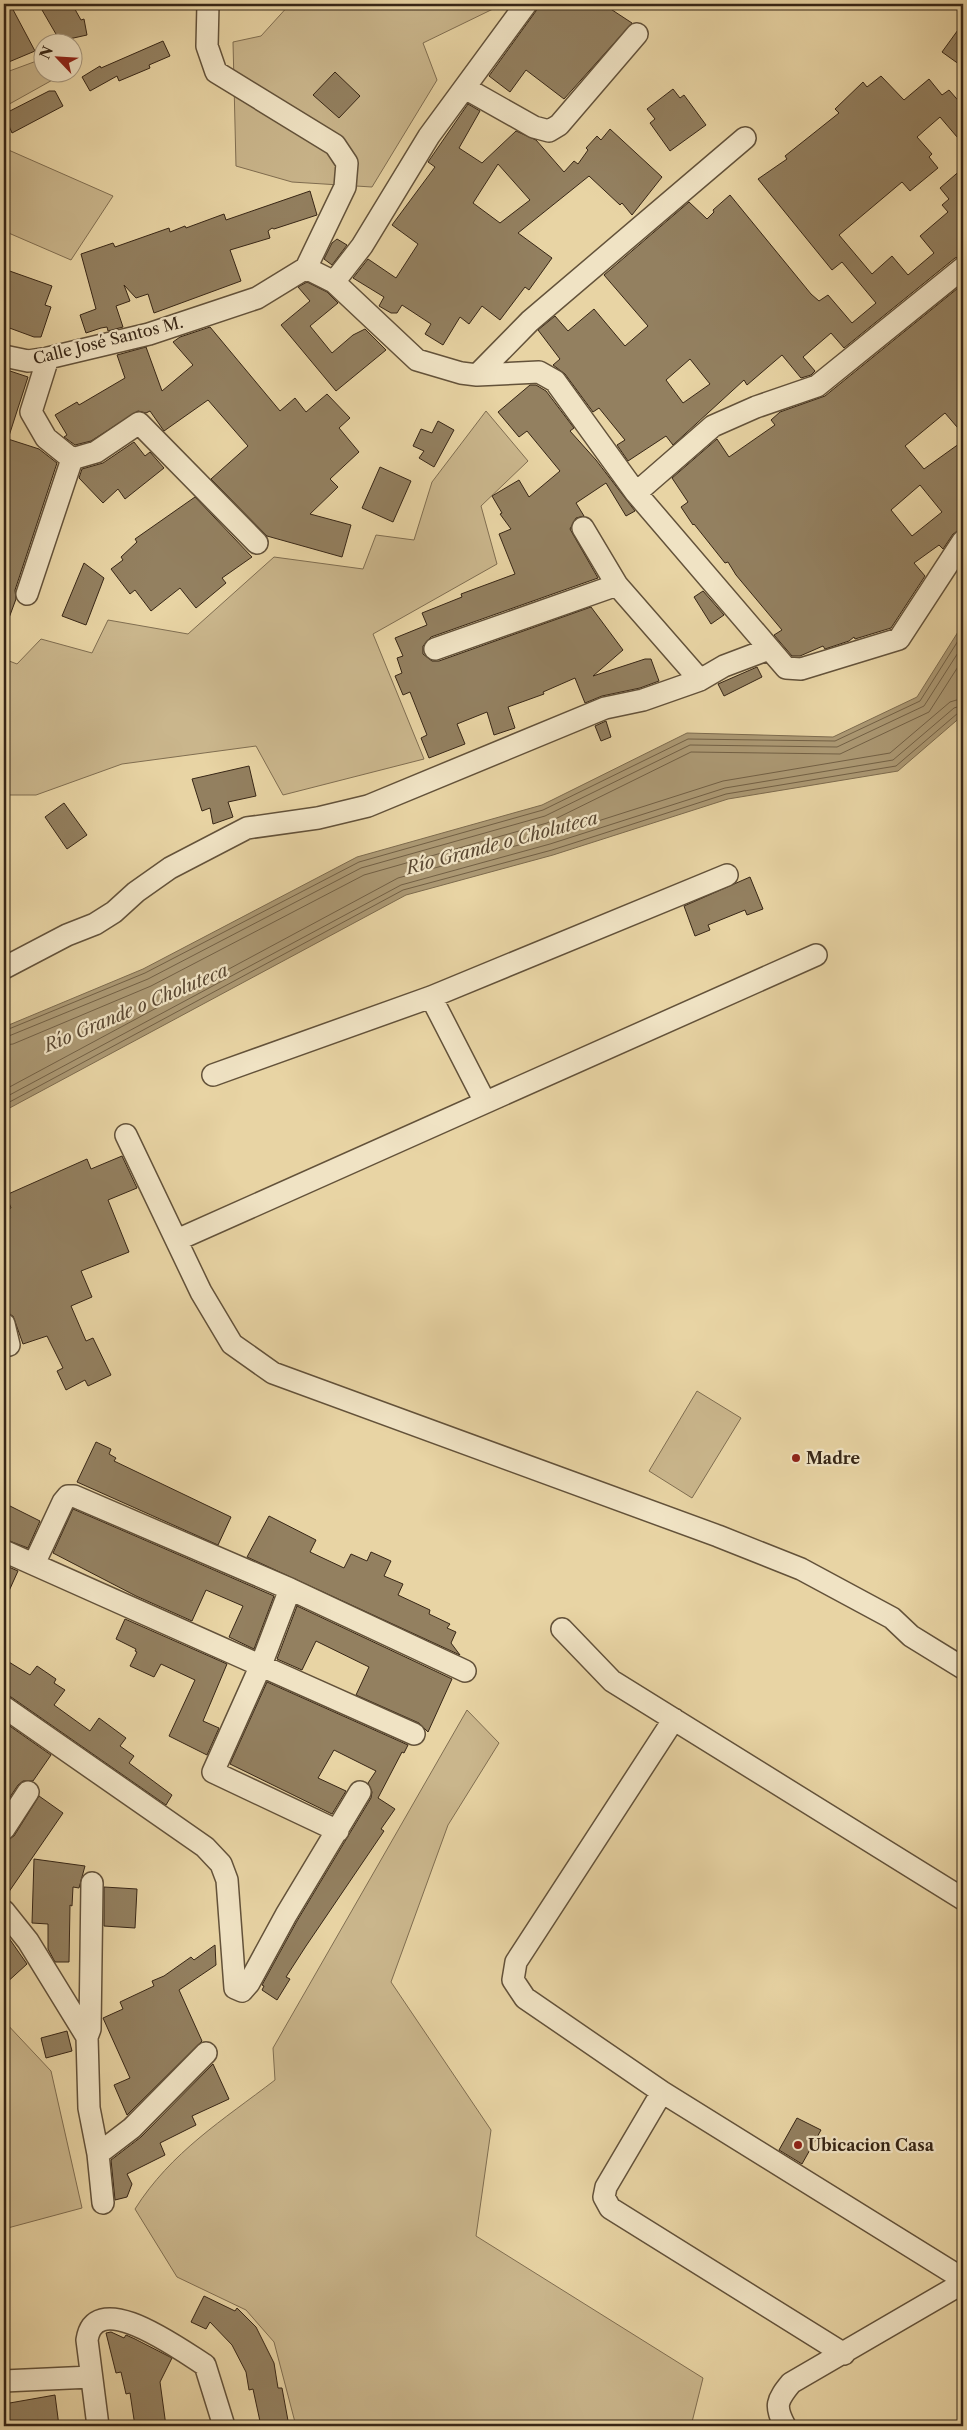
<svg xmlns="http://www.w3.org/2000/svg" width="967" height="2430" font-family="'Libre Caslon Text',serif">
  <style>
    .green { fill: #cab68c; stroke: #806e51 }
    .water { fill: #ac9974; stroke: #7d6b4e }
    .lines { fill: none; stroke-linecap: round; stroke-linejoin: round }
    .shore { stroke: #726045; stroke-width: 1 }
    .building { fill: #938060; stroke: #372616; fill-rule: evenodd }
    .minor-casing { stroke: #63523a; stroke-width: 24 }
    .minor { stroke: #f0e3c4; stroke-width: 21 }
    .poi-dot { fill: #8f2418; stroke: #f0e3c4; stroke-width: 2 }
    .labels { text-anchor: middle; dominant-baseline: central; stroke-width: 4.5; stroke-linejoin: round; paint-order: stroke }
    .street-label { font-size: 16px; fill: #372616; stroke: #f0e3c4 }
    .poi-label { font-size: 16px; font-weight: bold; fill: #372616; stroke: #f0e3c4; text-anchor: start }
    .water-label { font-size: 18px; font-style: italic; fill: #5a4832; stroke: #f0e3c4 }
  </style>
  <rect width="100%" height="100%" fill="#e8d4a4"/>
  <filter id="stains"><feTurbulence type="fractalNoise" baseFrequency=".004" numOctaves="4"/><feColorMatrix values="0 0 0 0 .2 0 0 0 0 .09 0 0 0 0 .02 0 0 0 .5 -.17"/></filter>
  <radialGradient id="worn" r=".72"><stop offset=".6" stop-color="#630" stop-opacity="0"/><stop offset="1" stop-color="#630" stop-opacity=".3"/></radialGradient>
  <path class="green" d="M290 4H498L495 8 423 43 437 80 372 187 292 182 236 166 233 42 261 36Z
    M42 59V72L52 73 56 78 4 107V73Z
    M4 148 113 196 71 260 4 231Z
    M486 411 528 461 481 506 497 564 373 634 424 759 283 795 256 746 122 764 36 795H4V659L17 664 41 639 92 653 108 620 188 634 274 557 363 569 376 535 414 540 432 482Z
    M697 1391 741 1418 692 1498 649 1471Z
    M467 1710 499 1743 448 1825 391 1982 491 2130 476 2236 703 2378 692 2422 684 2426H296L274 2342 246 2310 177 2277 135 2209C171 2152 223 2120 275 2080L273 2048Z
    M4 2021 51 2071 82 2208 4 2229Z"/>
  <path class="water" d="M963 624V715L898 771 728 799 553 855 406 895 4 1111V1027L143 969 357 857 542 805 687 733 833 737 917 697Z"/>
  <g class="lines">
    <path class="shore" d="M4 1031 145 973 359 862 543 810 688 739 835 741 920 701 963 633
      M4 1038 148 979 361 868 545 816 690 745 837 747 924 706 963 645
      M4 1045 13 1044 151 986 364 875 547 823 691 752 840 754 929 712 963 659
      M4 1090 398 878 548 837 723 781 890 753 950 702 963 698
      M4 1098 401 885 550 844 725 788 893 760 954 708 963 705
      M4 1105 403 890 552 850 726 794 896 766 958 713 963 712"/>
  </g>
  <path class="building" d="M4 4H10L35 51 4 64Z
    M55 4H72L81 20 84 19 87 35 60 41 42 10Z
    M538 4H603L632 23 564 99 526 70 510 92 489 76 536 11Z
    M963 23V67L942 52Z
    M163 41 170 56 149 65 150 68 119 81 117 76 90 91 82 77 100 66 101 68Z
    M335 72 360 96 339 118 313 95Z
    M881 76 904 100 929 79 942 95 949 90 963 106V144L940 117 917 137 932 154 929 157 938 168 910 191 902 182 839 235 872 274 892 256 908 275 934 253 920 236 948 212 942 205 949 199 940 188 963 168V256L955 258 844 348 831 333 803 357 815 371 811 375 801 378 782 355 747 385 744 380 673 445 666 436 628 461 617 445 625 440 599 408 593 412 565 374 553 365 560 359 538 330 555 316 568 331 594 309 625 346 648 326 604 275 689 202 707 219 714 212 713 210 730 195 811 294 819 301 828 295 852 323 876 303 842 262 832 270 758 179 787 159 785 156 839 113 835 109 863 82 867 87ZM690 359 710 384 683 403 666 380Z
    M673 89 680 98 684 95 706 125 670 151 650 123 655 119 647 109Z
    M49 91H55L63 106 12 133 4 114Z
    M468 104 480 111 459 148 482 163 516 131 536 140 564 172 574 161 578 164 588 150 586 148 597 136 601 140 610 129 662 177 632 215 622 203 620 205 589 176 518 233 552 258 529 290 525 287 500 320 482 306 469 324 460 317 443 345 425 334 431 324 402 305 397 313H391L379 306 384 297 353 278 368 259 396 278 418 244 392 225 435 167 428 162ZM498 164 530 200 500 223 473 203Z
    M310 191 317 215 274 229 272 228 268 231 270 238 230 250 241 281 154 313 148 294 136 298 124 285 130 301 116 306 123 327 108 331 107 327 101 328 86 333 80 315 96 309 81 254 113 243 115 247 169 228 170 232 185 226 186 228 224 214 226 220Z
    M337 239 347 245 332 265 324 259 332 243Z
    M4 269 52 286 45 305 51 307 41 337H34L4 326Z
    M307 282 327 292 338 303 310 326 332 353 353 335 365 329 386 350 336 391 281 325 310 301 298 287Z
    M963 284V434L945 413 905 446 924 469 963 441V529L953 534 943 549 939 545 914 563 925 576 891 628 855 639 854 637 849 641 825 649 823 646 800 656H792L774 635 782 630 736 575 728 562 725 563 694 524 693 525 681 507 688 502 672 478 717 439 729 457 775 425 771 420 780 412 825 396ZM920 485 942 512 912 536 891 510Z
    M210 327 280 411 295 398 306 412 327 394 350 418 339 428 359 452 330 479 338 487 310 514 351 525 342 557 267 536 211 479 248 446 208 400 164 431 150 411 146 413 138 411 91 441 75 445 64 437 67 435 55 415 77 402 79 405 125 378 117 355 146 347 162 391 193 365 173 342 180 337Z
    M4 369 28 377 8 439 39 449 57 463 15 590 16 599 6 626H4Z
    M530 385H536L546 391 574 428 570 431 596 460 635 511 626 516 606 483 576 503 584 516 576 518 570 529 598 578 431 637 423 646V654L432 661H439L591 607 623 650 593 676 645 659H651L659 681 640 688 602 696 585 703 575 678 543 692 544 694 508 707 515 728 494 735 487 712 457 724 465 744 429 758 421 738 427 735 410 692 403 695 395 676 402 673 397 658 403 656 395 638 427 625 422 613 462 597 461 594 515 574 499 534 511 529 500 514 502 513 492 496 519 480 529 497 560 471 527 431 519 437 498 412Z
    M438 421 454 430 434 467 419 458 424 451 413 446 421 429 432 433Z
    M134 442 145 456 150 452 164 468 125 499 118 489 103 503 79 478 82 469 103 463Z
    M380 467 411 481 393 522 362 508Z
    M195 497 252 557 222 578 226 583 196 608 180 588 151 611 135 590 130 594 111 569 123 560 121 557 137 542 135 539Z
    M84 563 104 578 86 625 62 616Z
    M703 591 724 615 711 624 694 597Z
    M757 667 762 677 724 696 718 684Z
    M606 721 611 737 601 741 595 726Z
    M249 766 256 796 228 802 233 817 213 824 210 808 202 811 192 779Z
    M64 803 87 835 67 849 45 817Z
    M750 877 763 909 747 915 745 910 708 925 710 930 695 936 684 906Z
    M122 1156 137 1188 108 1200 129 1252 81 1271 92 1297 71 1306 86 1341 93 1338 111 1375 88 1386 85 1380 66 1390 57 1371 63 1368 47 1336 23 1344 13 1316 4 1312V1211L11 1208 6 1195 87 1159 91 1169Z
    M96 1442 111 1449 109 1454 116 1458 114 1461 231 1517 218 1545 77 1482Z
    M4 1503 40 1521 28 1548 4 1539Z
    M73 1509 274 1596 254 1649 229 1637 243 1606 206 1590 192 1621 136 1596 53 1553Z
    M269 1516 316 1540 310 1552 344 1568 351 1554 367 1561 371 1552 391 1561 384 1576 403 1584 398 1595 430 1610 429 1614 450 1624 447 1628 456 1632 451 1643 460 1655 247 1557Z
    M4 1565 18 1571 4 1602Z
    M297 1606 452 1679 428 1732 419 1723 356 1695 369 1667 316 1641 302 1670 277 1659Z
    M125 1619 227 1664 203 1721 219 1728 207 1755 169 1736 195 1680 161 1664 154 1677 130 1666 137 1652 135 1651 136 1649 116 1639Z
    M4 1659 30 1675 37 1666 56 1679 54 1683 65 1690 54 1705 90 1731 99 1718 126 1738 120 1746 134 1756 129 1763 172 1795 166 1805 11 1697 4 1695Z
    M267 1682 408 1745 404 1753 402 1752 378 1798 395 1809 381 1829 384 1831 306 1946 286 1977 290 1979 277 2000 262 1990 264 1986 262 1985 297 1921 371 1798 372 1792 368 1783 376 1771 334 1750 318 1778 346 1791 332 1814 230 1764Z
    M4 1722 51 1755 33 1781H23L18 1785 4 1806Z
    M39 1796 63 1813 4 1899V1841L14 1836Z
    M34 1859 85 1866 79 1888 73 1887 72 1906 70 1905 69 1962H55L48 1949V1924L32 1923Z
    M104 1887 137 1889 135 1928 104 1926Z
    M4 1931 27 1964 4 1985Z
    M215 1945 216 1965 179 1990 202 2041 127 2115 114 2085 130 2078 103 2018 123 2009 120 2002 154 1986 152 1981 164 1976 191 1957 194 1960Z
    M67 2031 72 2051 46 2058 41 2038Z
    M213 2064 229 2099 192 2116 196 2125 160 2143 165 2155 127 2174 132 2184 127 2197 115 2200 111 2160 141 2137Z
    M797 2118 821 2130 802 2164 779 2150Z
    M204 2296 235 2311 237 2308 256 2327 274 2363 278 2388H282L289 2426H261L253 2389 249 2390 246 2372 232 2345 210 2322 206 2329 191 2322Z
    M111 2332 124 2338 126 2335 135 2339 172 2358 160 2382 166 2426H135L130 2393 126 2394 121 2372 116 2373 106 2333Z
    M55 2395 59 2426H4V2404Z"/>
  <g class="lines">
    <g class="minor-casing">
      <path id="minor" d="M465 88 534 127 549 131 559 125 637 34
        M306 268 334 282 417 360 461 373 477 375 539 372 555 381 636 493 786 668 801 669 899 639 963 541
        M334 282 362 246 429 136 526 4
        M4 356 28 361 48 358 149 334 257 298 306 268 345 187 347 163 335 145 216 72 207 46 208 4
        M48 358 31 412 46 438 72 459
        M477 375 530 321 745 138
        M72 459 96 452 139 423 257 543
        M636 493 713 426 756 407 817 386 963 268
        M583 528 617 585 700 680
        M27 594 72 459
        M435 649 617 585
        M4 968 67 935 95 924 114 912 136 892 170 868 247 828 318 818 368 806 605 708 643 700 700 680 724 666 769 649
        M431 997 485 1102
        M213 1075 431 997 727 875
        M126 1135 201 1292 232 1344 273 1373 718 1536 801 1569 892 1618 911 1636 963 1668
        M177 1240 816 955
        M4 1324 9 1345
        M4 1551 414 1734
        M34 1564 63 1502 68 1496H74L290 1589 465 1671
        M290 1589 261 1665 213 1772 338 1831
        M562 1629 612 1681 963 1899
        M4 1707 205 1847 221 1864 227 1880 235 1988 242 1991 249 1983 286 1915 360 1792
        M674 1719 516 1962 513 1980 525 1998 662 2092 963 2279
        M4 1829 28 1792
        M4 1911 28 1941 87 2037 89 2108 98 2154 103 2203
        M87 2037 90 2029 92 1883
        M662 2092 606 2187 604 2197 610 2208 844 2354
        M98 2154 132 2128 206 2053
        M4 2381 91 2377
        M98 2426 87 2340C95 2286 182 2351 205 2365L224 2426
        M785 2426C774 2406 777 2400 791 2383L963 2283"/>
    </g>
    <use href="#minor" class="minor"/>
  </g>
  <g class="poi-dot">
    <circle cx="796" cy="1458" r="5"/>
    <circle cx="798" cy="2145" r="5"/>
  </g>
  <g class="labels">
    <g class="street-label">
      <text transform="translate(108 340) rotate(-14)">Calle José Santos M.</text>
    </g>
    <g class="poi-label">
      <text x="806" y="1458">Madre</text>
      <text x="808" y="2145">Ubicacion Casa</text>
    </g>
    <g class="water-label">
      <text transform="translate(502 843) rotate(-15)">Río Grande o Choluteca</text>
      <text transform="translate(136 1008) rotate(-23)">Río Grande o Choluteca</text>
    </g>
  </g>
  <rect width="967" height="2430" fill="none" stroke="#e8d4a4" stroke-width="20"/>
  <rect x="5" y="5" width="957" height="2420" fill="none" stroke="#372616" stroke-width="2.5"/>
  <rect x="10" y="10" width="947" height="2410" fill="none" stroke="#372616"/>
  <g transform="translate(58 58) rotate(295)"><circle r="24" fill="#f0e3c4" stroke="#a6977e"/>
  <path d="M0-4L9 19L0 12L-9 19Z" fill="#8f2418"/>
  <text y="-8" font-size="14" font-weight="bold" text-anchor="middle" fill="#372616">N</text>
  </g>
  <rect width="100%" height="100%" filter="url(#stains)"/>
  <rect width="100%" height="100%" fill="url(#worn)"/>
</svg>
